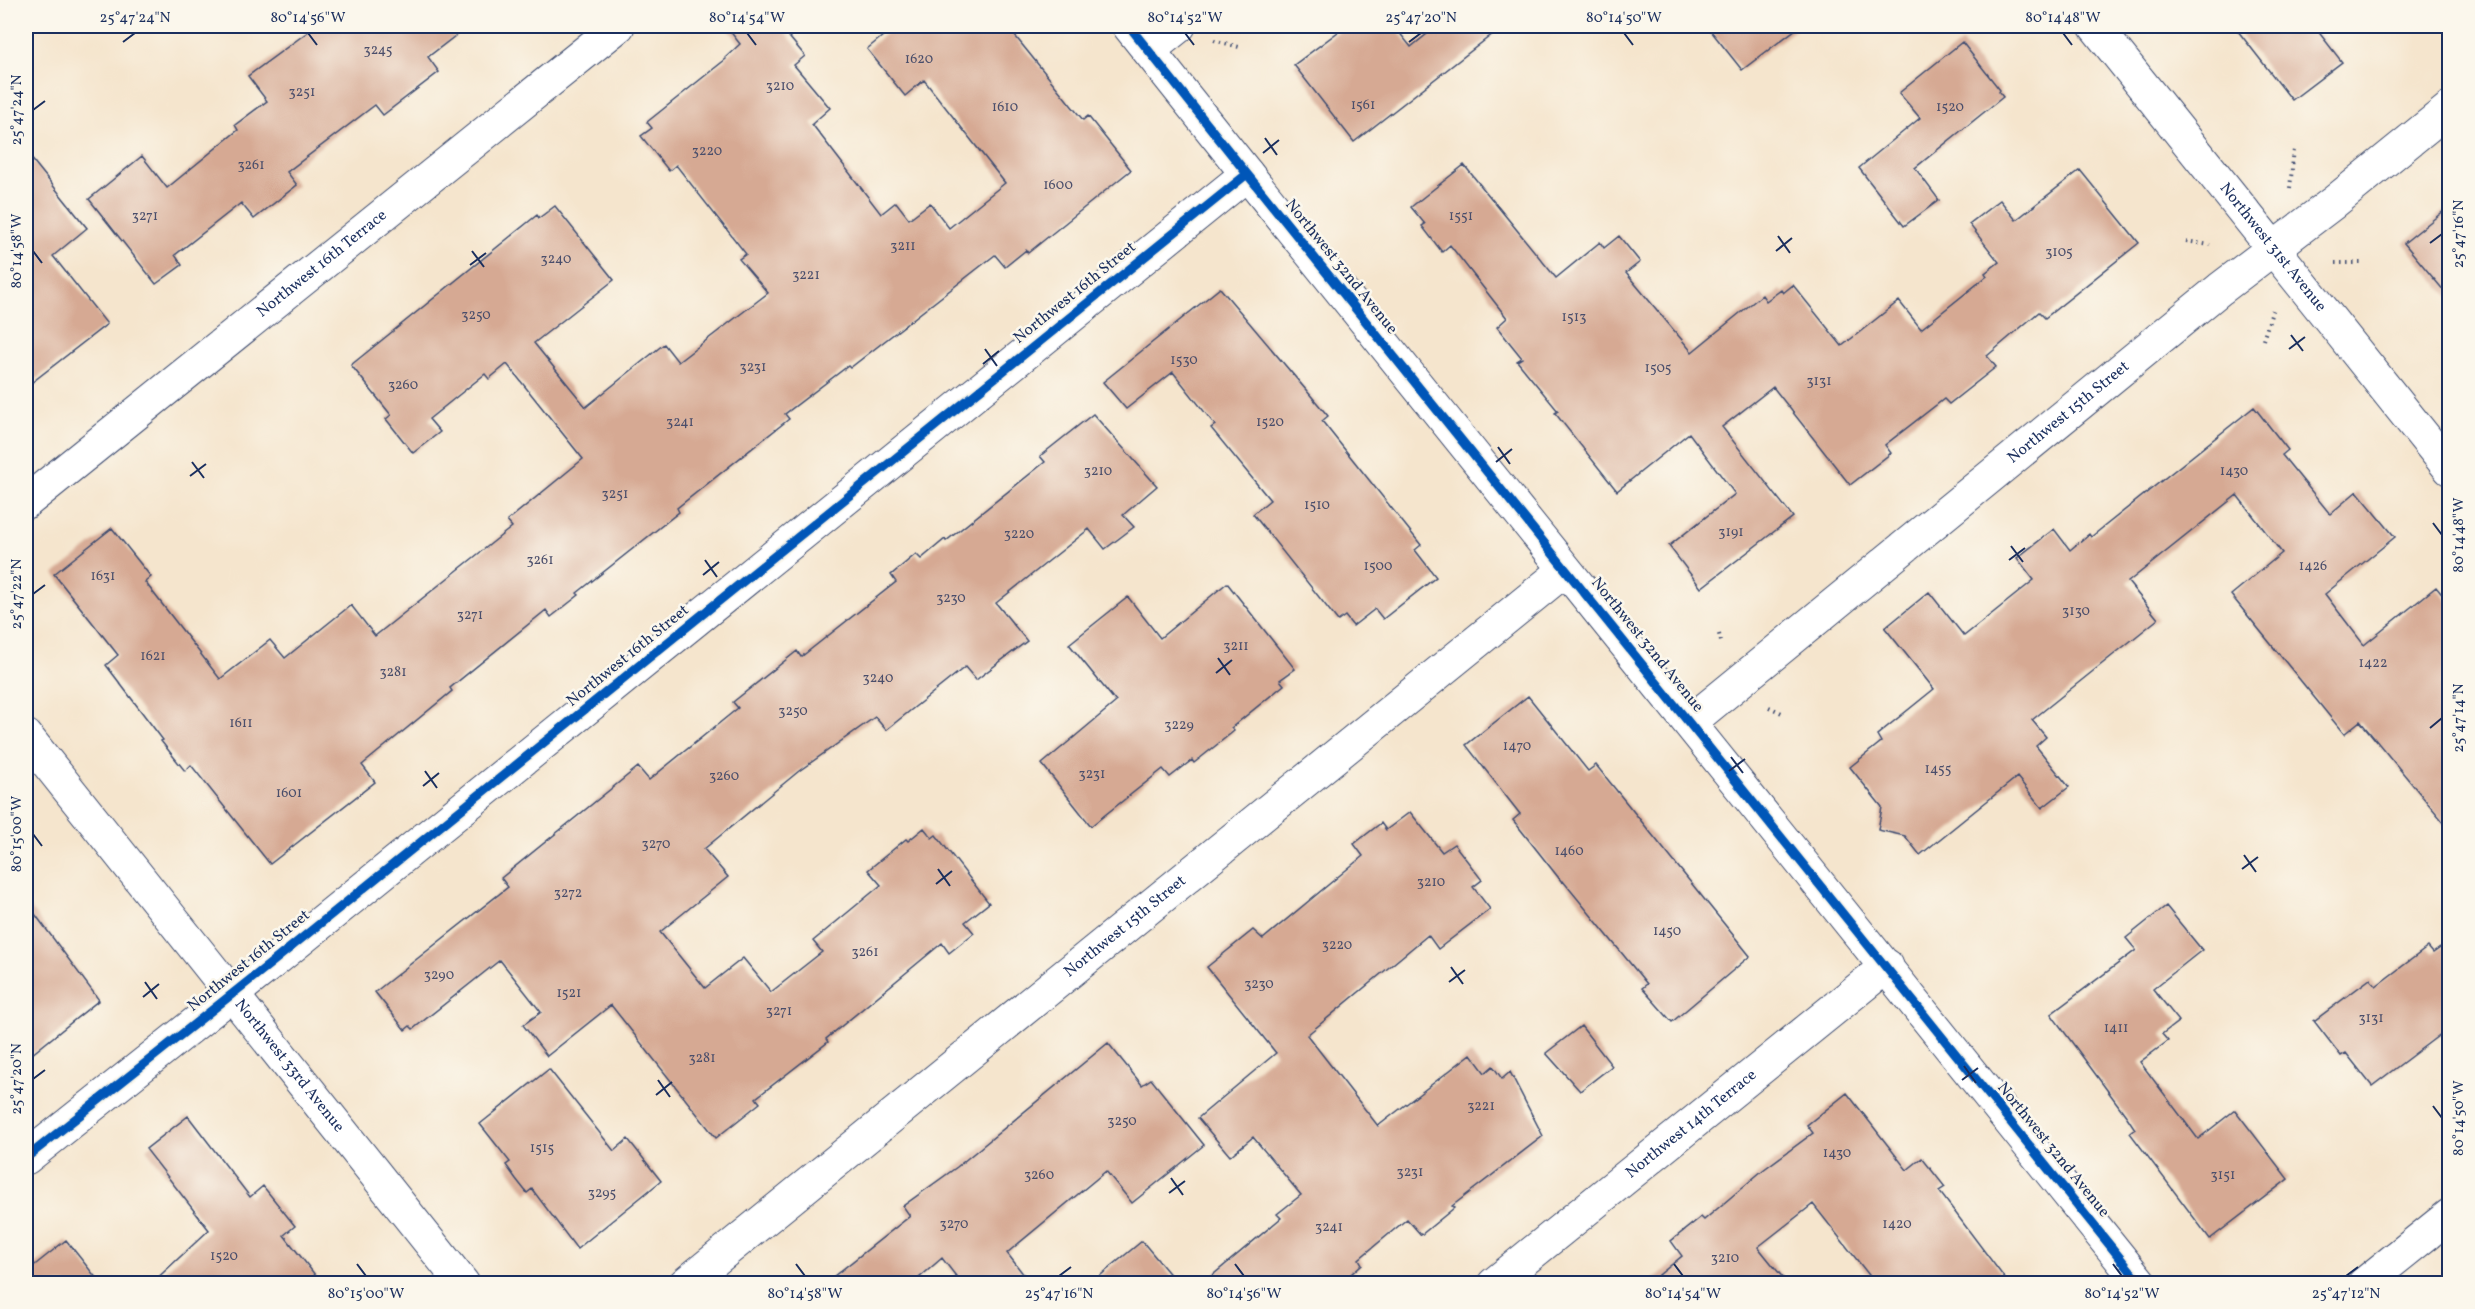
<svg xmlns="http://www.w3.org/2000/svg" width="2475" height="1309" font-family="Vollkorn,serif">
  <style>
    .building { fill: #d6a993 }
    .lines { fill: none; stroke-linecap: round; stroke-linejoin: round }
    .minor-casing { stroke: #3c4a6f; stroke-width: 35 }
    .tertiary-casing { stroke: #3c4a6f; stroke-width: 35 }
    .path { stroke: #3c4a6f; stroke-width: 4; stroke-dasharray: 1.5 4.5; stroke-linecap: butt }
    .minor { stroke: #fff; stroke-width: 33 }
    .tertiary { stroke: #fff; stroke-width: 33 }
    .cycleway-casing { stroke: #fbf7ec; stroke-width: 13 }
    .cycleway { stroke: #0057b8; stroke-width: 9 }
    .ticks { fill: none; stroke: #1b2f5e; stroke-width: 2 }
    .labels { text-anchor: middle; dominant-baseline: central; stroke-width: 5; stroke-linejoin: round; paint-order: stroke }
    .number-label { font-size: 14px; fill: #4a4e6b }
    .street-label { font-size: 16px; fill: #1b2f5e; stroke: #fbf7ec }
    .neatline { fill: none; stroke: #1b2f5e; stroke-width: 2 }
    .ticks-label { font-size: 15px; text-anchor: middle; fill: #1b2f5e }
  </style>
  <rect width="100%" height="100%" fill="#fbf7ec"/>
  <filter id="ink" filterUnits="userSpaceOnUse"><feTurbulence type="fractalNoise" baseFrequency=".0167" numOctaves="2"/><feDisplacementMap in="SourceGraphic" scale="12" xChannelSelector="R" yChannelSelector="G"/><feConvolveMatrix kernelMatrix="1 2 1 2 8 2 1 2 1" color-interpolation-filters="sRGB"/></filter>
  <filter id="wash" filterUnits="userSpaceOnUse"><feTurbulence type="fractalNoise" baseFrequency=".008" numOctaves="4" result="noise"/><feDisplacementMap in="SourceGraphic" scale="24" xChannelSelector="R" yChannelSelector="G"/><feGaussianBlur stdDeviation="1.35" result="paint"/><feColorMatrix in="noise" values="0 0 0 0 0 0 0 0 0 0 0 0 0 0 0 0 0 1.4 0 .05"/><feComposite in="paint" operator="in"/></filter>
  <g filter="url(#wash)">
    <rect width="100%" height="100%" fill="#f5e5cd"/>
    <g id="blocks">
      <path class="building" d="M316 26H468L428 57 439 72 383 115 375 105 287 172 297 185 254 219 241 203 175 255 182 265 156 284 89 199 142 156 167 188 238 130 235 125 267 101 248 76Z
        M726 26H780L805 56 794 65 830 108 812 124 881 214 896 202 909 219 930 203 949 228 1005 183 924 80 905 96 867 49 895 26H1007L1083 120 1088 116 1131 170 1028 253 1026 250 1005 267 995 255 850 368 848 366 785 414 789 419 677 508 679 512 577 593 579 595 551 617 546 610 450 688 452 691 362 765 375 782 270 864 191 765 185 771 161 741 163 740 106 665 118 655 54 574 112 528 151 577 145 582 220 679 270 640 285 658 351 605 375 636 512 527 507 521 583 459 507 364 489 379 485 374 429 419 440 432 413 453 386 419 391 415 351 365 537 215 539 218 555 206 614 280 534 343 586 407 664 344 678 362 768 293 739 259 746 254 676 165 669 171 641 136 652 128 647 122 726 59 725 58 740 44Z
        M1346 26H1394L1411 47 1437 26H1503L1354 142 1294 65Z
        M1707 26H1800L1742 70Z
        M2234 26H2314L2342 62 2292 100Z
        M1962 42 2000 90 1999 92 2003 97 1915 168 1939 200 1904 226 1859 168 1920 118 1899 93Z
        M26 152 87 228 53 256 107 324 26 387Z
        M1464 165 1556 278 1600 242 1604 248 1619 236 1640 262 1626 273 1692 352 1762 295 1766 301 1781 290 1783 293 1793 285 1842 346 1899 301 1921 329 1987 276 1985 273 1999 262 1969 224 2000 200 2016 220 2080 170 2139 243 2045 318 2039 312 1987 356 1996 367 1949 404 1944 399 1885 445 1891 453 1850 485 1773 387 1722 427 1793 517 1701 588 1669 546 1735 494 1689 433 1617 491 1555 413 1558 411 1517 361 1522 358 1497 327 1507 318 1450 245 1442 252 1422 226 1425 224 1411 207Z
        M2450 206V298L2404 243Z
        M1220 288 1328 416 1322 421 1421 545 1415 550 1436 577 1383 619 1375 609 1353 626 1345 616 1338 621 1253 514 1270 500 1211 428 1215 425 1173 372 1126 409 1103 382Z
        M2254 407 2288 450 2282 455 2330 514 2357 491 2395 537 2325 594 2364 645 2436 587 2450 604V830L2360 721 2344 734 2231 595 2282 553 2237 495 2128 582 2158 619 2032 720 2046 737 2036 746 2069 787 2042 808 2017 777 1920 855 1905 836 1878 830 1882 807 1850 767 1881 742 1877 735 1934 689 1885 628 1929 592 1964 636 2034 580 2017 558 2054 529 2070 550 2089 534 2091 537Z
        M1093 414 1157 486 1123 515 1134 527 1105 549 1089 529 996 603 1027 641 976 680 965 667 886 730 875 717 799 771 704 849 728 877 660 932 705 988 743 958 771 992 822 952 813 941 881 885 868 870 906 839 908 841 924 828 932 838 936 835 989 903 965 922 974 933 949 953 942 943 826 1039 828 1042 756 1098 760 1103 716 1138 611 1005 547 1056 523 1025 541 1012 500 960 413 1029 410 1026 405 1030 375 992 508 887 501 878 638 767 649 780 738 708 733 702 797 651 801 657 896 582 891 575 916 554 921 559 945 539 946 541 1045 462 1040 456Z
        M1227 583 1295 669 1280 680 1284 685 1231 728 1234 731 1194 763 1192 760 1170 777 1163 769 1091 826 1042 764 1116 702 1069 644 1128 597 1160 638Z
        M1528 696 1588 771 1596 765 1750 956 1672 1022 1642 988 1647 984 1563 881 1562 882 1513 820 1520 814 1466 745Z
        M1410 812 1442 852 1454 844 1482 880 1473 887 1490 909 1438 949 1428 935 1307 1035 1378 1126 1471 1054 1485 1073 1493 1066 1502 1079 1510 1072 1543 1136 1452 1206 1454 1208 1421 1235 1407 1219 1359 1259 1362 1264 1340 1284H1202L1281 1218 1277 1214 1301 1195 1253 1137 1230 1156 1198 1118 1276 1053 1207 967 1253 930 1263 939 1363 856 1354 844 1381 823 1386 830Z
        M26 902 99 1000 26 1059Z
        M2166 906 2202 950 2153 989 2179 1021 2162 1034 2168 1041 2140 1062 2198 1139 2235 1110 2288 1179 2210 1239 2130 1133 2135 1129 2127 1117 2051 1014 2136 950 2126 938Z
        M2450 941V1027L2372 1086 2346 1053 2341 1056 2314 1021 2370 979 2376 986 2428 947 2433 953Z
        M1581 1026 1612 1066 1580 1091 1546 1053Z
        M1108 1043 1142 1085 1151 1079 1204 1145 1132 1203 1106 1171 1007 1253 1031 1284H962L942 1258 912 1284H824L910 1216 903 1206 957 1167Z
        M549 1069 614 1151 628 1139 661 1181 577 1249 532 1189 527 1193 516 1179 506 1165 510 1162 480 1124Z
        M1847 1093 1907 1170 1922 1158 1945 1187 1939 1191 2009 1284H1876L1813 1204 1758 1247 1788 1284H1648L1682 1256 1671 1241 1701 1217 1704 1220 1763 1170 1813 1133 1807 1125Z
        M188 1116 250 1197 263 1186 295 1226 284 1235 322 1284H151L209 1230 146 1149Z
        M66 1240 101 1284H26V1272Z
        M1142 1241 1178 1284H1090Z"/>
    </g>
  </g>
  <g filter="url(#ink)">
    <use href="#blocks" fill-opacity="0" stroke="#3c4a6f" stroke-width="1.5"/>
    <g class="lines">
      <g class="minor-casing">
        <g id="minor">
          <path d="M1129 26 1247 174 2141 1284"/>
          <path id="s1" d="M2095 26 2450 469"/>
          <path d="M1149 50 1179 26"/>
          <path id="s2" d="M26 502 618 26"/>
          <path id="s3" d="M1690 722 2220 289 2333 203 2450 108"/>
          <path id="s4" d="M26 736 463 1284"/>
          <path d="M26 1158 270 964 1247 174"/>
          <path id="s5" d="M685 1284 1565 570"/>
          <path id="s6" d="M1494 1284 1887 966"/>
        </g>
      </g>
      <g class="tertiary-casing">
        <path id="tertiary" d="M2364 1284 2450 1215"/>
      </g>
      <path class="path" d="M1214 40 1239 47
        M2290 188 2294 149
        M2186 241 2210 245
        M2335 263H2362
        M2263 340 2273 309
        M1719 634 1722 645
        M1769 707 1784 714"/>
      <use href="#minor" class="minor"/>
      <use href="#tertiary" class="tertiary"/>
      <g class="cycleway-casing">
        <path id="cycleway" d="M1129 26 1247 174 2141 1284
          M26 1158 270 964 1247 174"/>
      </g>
      <use href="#cycleway" class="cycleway"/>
    </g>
  </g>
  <path class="ticks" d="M308 33 317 45M747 33 756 45M1185 33 1194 45M1624 33 1633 45M2063 33 2072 45M123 42 135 33M1409 42 1421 33M33 110 45 101M1265 138 1277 155M1263 153 1279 140M1778 236 1790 253M2430 243 2442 234M33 251 42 263M472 251 484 267M1776 251 1792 238M470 265 486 253M2291 335 2303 351M985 349 997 366M2289 349 2305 337M983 364 999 351M1498 447 1510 464M192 462 204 478M1496 462 1512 449M190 476 206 464M2433 523 2442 535M2011 546 2023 562M705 560 717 577M2009 560 2025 548M703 575 719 562M33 594 45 585M1218 658 1230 675M1216 673 1232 660M2430 728 2442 718M1731 757 1743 773M425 771 437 788M1729 771 1745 759M423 786 439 773M33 834 42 846M2244 855 2256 872M938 869 950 886M2242 869 2258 857M936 884 952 871M1451 967 1463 984M145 982 157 999M1449 982 1465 970M143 997 159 984M1964 1066 1976 1083M33 1079 45 1070M658 1080 670 1097M1962 1080 1978 1068M656 1095 672 1082M2433 1106 2442 1118M1171 1178 1183 1195M1169 1193 1185 1181M357 1264 366 1276M796 1264 805 1276M1235 1264 1244 1276M1674 1264 1683 1276M2113 1264 2122 1276M1059 1276 1071 1267M2346 1276 2358 1267"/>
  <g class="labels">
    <g class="number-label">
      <text x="378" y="50">3245</text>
      <text x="919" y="59">1620</text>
      <text x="780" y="86">3210</text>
      <text x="302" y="92">3251</text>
      <text x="1363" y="105">1561</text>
      <text x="1005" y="107">1610</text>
      <text x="1950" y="107">1520</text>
      <text x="707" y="151">3220</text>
      <text x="251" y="165">3261</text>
      <text x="1058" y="185">1600</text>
      <text x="145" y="216">3271</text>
      <text x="1461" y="216">1551</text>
      <text x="903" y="246">3211</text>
      <text x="2059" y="252">3105</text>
      <text x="556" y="259">3240</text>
      <text x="806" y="275">3221</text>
      <text x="476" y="315">3250</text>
      <text x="1574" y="317">1513</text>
      <text x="1184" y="360">1530</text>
      <text x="753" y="367">3231</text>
      <text x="1658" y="368">1505</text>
      <text x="1819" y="381">3131</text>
      <text x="403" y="385">3260</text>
      <text x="680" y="422">3241</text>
      <text x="1270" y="422">1520</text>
      <text x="1098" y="471">3210</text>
      <text x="2234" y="471">1430</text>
      <text x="615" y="494">3251</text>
      <text x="1317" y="505">1510</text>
      <text x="1731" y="532">3191</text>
      <text x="1019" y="534">3220</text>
      <text x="540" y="560">3261</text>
      <text x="1378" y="566">1500</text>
      <text x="2313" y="566">1426</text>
      <text x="103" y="576">1631</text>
      <text x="951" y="598">3230</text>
      <text x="2076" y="611">3130</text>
      <text x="470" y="615">3271</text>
      <text x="1236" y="646">3211</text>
      <text x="153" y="656">1621</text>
      <text x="2373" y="663">1422</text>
      <text x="393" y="672">3281</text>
      <text x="878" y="678">3240</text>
      <text x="793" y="711">3250</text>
      <text x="241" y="723">1611</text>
      <text x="1179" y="725">3229</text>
      <text x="1517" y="746">1470</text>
      <text x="1938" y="769">1455</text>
      <text x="1092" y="774">3231</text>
      <text x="724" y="776">3260</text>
      <text x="289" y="793">1601</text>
      <text x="656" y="844">3270</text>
      <text x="1569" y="851">1460</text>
      <text x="1431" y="882">3210</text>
      <text x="568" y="893">3272</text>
      <text x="1667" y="931">1450</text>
      <text x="1337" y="945">3220</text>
      <text x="865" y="952">3261</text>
      <text x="439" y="975">3290</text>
      <text x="1259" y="984">3230</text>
      <text x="569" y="993">1521</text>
      <text x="779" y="1011">3271</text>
      <text x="2371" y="1018">3131</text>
      <text x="2116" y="1028">1411</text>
      <text x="702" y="1058">3281</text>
      <text x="1481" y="1106">3221</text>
      <text x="1122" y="1121">3250</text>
      <text x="542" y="1148">1515</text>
      <text x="1837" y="1153">1430</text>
      <text x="1410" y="1172">3231</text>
      <text x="1039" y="1175">3260</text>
      <text x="2223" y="1175">3151</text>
      <text x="602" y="1193">3295</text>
      <text x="954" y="1224">3270</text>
      <text x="1897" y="1224">1420</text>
      <text x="1329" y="1227">3241</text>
      <text x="224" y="1256">1520</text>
      <text x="1725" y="1258">3210</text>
    </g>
    <g class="street-label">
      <text stroke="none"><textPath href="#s1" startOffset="284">Northwest 31st Avenue</textPath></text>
      <text stroke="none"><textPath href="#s2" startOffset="380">Northwest 16th Terrace</textPath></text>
      <text transform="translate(1341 267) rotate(51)">Northwest 32nd Avenue</text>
      <text transform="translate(1075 293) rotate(-39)">Northwest 16th Street</text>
      <text stroke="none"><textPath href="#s3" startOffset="489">Northwest 15th Street</textPath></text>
      <text transform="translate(1647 645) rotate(51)">Northwest 32nd Avenue</text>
      <text transform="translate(628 656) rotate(-39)">Northwest 16th Street</text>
      <text stroke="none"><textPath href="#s5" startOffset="567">Northwest 15th Street</textPath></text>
      <text transform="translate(249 961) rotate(-39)">Northwest 16th Street</text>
      <text stroke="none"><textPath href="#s4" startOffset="422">Northwest 33rd Avenue</textPath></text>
      <text stroke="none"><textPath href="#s6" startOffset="254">Northwest 14th Terrace</textPath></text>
      <text transform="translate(2053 1150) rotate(51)">Northwest 32nd Avenue</text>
    </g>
  </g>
  <rect width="2475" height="1309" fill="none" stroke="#fbf7ec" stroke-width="66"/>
  <rect x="33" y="33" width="2409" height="1243" class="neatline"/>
  <g class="ticks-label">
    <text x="135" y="22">25°47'24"N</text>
    <text x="308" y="22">80°14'56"W</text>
    <text x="747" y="22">80°14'54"W</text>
    <text x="1185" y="22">80°14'52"W</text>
    <text x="1421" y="22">25°47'20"N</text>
    <text x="1624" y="22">80°14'50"W</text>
    <text x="2063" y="22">80°14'48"W</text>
    <text transform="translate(16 110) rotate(-90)" y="5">25°47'24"N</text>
    <text transform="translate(2458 234) rotate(-90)" y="5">25°47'16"N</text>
    <text transform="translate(16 251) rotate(-90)" y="5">80°14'58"W</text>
    <text transform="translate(2458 535) rotate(-90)" y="5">80°14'48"W</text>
    <text transform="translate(16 594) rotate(-90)" y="5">25°47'22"N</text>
    <text transform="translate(2458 718) rotate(-90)" y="5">25°47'14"N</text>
    <text transform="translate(16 834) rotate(-90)" y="5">80°15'00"W</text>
    <text transform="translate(16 1079) rotate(-90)" y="5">25°47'20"N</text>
    <text transform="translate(2458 1118) rotate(-90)" y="5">80°14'50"W</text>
    <text x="366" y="1298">80°15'00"W</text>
    <text x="805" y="1298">80°14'58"W</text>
    <text x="1059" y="1298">25°47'16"N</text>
    <text x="1244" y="1298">80°14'56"W</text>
    <text x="1683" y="1298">80°14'54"W</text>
    <text x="2122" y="1298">80°14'52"W</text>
    <text x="2346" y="1298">25°47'12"N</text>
  </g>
</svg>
